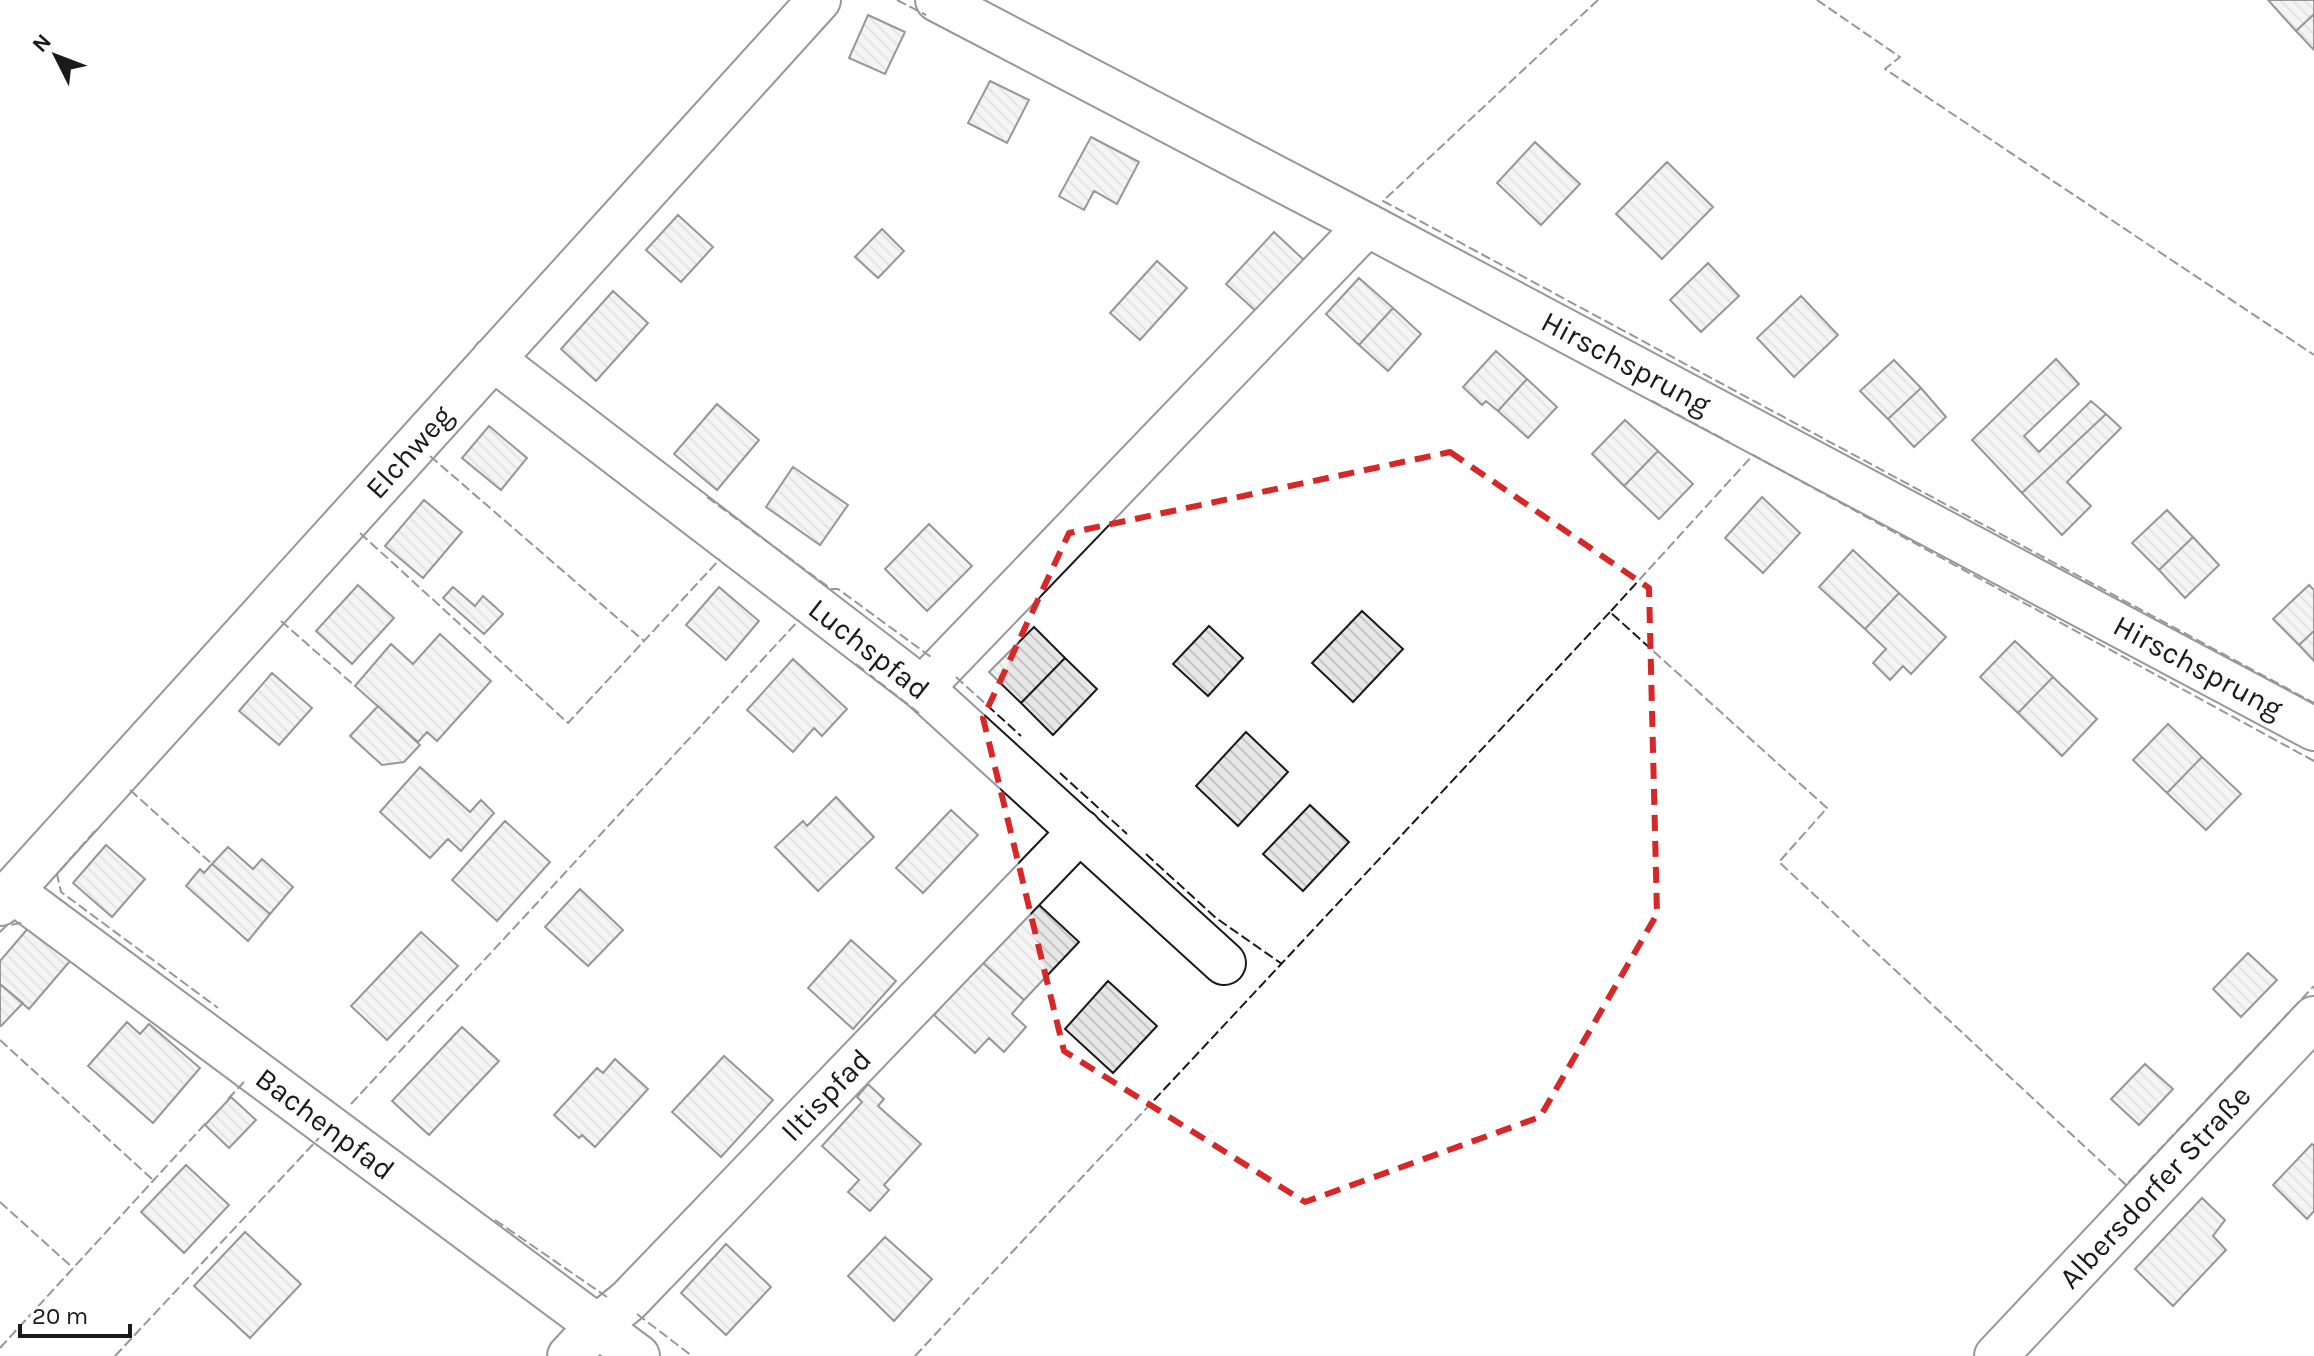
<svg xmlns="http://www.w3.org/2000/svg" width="2314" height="1356" font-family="Karla,sans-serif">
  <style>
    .building { fill: url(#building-back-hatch); stroke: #1a1a1a; stroke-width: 2 }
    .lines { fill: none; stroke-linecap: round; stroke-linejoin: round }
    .minor-casing { stroke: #1a1a1a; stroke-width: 46 }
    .minor { stroke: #fff; stroke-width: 42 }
    .fence { stroke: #1a1a1a; stroke-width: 2; stroke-dasharray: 10 4; stroke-linecap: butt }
    .marked { fill: none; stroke: #d62828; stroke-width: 6; stroke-dasharray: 16 10; stroke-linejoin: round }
    .labels { text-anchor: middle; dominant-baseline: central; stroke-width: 6; stroke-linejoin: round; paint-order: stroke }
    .street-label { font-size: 30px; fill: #1a1a1a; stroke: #fff }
  </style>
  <defs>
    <pattern id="building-back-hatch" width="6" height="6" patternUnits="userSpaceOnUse" patternTransform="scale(2)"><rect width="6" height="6" fill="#e6e6e6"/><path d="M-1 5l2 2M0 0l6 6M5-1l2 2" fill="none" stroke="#c5c5c5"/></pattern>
  </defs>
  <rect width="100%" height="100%" fill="#fff"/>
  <path class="building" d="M2268 0H2314V14L2296 31Z
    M2314 14V50L2296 31Z
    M868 15 905 32 885 74 849 58Z
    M990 81 1029 100 1007 143 968 123Z
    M1091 137 1139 162 1117 204 1094 191 1084 210 1059 196Z
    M1535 142 1580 184 1541 225 1497 183Z
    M1667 162 1713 207 1662 259 1616 214Z
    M678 215 713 247 681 282 646 250Z
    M882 229 904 251 878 278 855 257Z
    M1274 232 1306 262 1259 314 1226 284Z
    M1157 261 1187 288 1140 340 1110 313Z
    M1708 263 1739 296 1701 332 1670 300Z
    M1359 278 1393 308 1359 345 1326 314Z
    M613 291 648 323 596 381 561 349Z
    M1801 296 1838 335 1794 377 1757 338Z
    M1393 308 1421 334 1388 371 1359 345Z
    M1496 351 1527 379 1498 411 1486 401 1482 405 1463 387Z
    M2056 359 2079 384 2024 436 2039 452 2091 401 2106 414 2022 493 1972 440Z
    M1894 360 1921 388 1888 419 1860 391Z
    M1527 379 1557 407 1528 438 1498 411Z
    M1921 388 1946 417 1914 447 1888 419Z
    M717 404 759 440 717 490 674 454Z
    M2106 414 2121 428 2067 482 2091 506 2062 535 2022 493Z
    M1625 420 1658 451 1624 486 1592 454Z
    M489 426 527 458 501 490 462 458Z
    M1658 451 1693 484 1659 519 1624 486Z
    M793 467 848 505 820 545 766 507Z
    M1762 497 1800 533 1763 573 1725 538Z
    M424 500 462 532 423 578 385 546Z
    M2167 510 2193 537 2159 570 2132 543Z
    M929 524 972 566 927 611 885 569Z
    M2193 537 2219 565 2185 598 2159 570Z
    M1853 550 1899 593 1865 629 1819 587Z
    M358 585 394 618 352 664 316 631Z
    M2309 585 2314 590V631L2299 645 2273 619Z
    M453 587 475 606 483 596 503 614 484 634 443 598Z
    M719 587 759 621 726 660 686 625Z
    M1899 593 1946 637 1911 674 1903 666 1890 680 1873 663 1886 649 1865 629Z
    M1362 611 1403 649 1353 702 1312 663Z
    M1209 626 1243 658 1208 696 1173 664Z
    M1034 627 1065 658 1021 703 989 672Z
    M2314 631V661L2299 645Z
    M440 634 491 681 437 741 427 732 418 742 355 686 391 644 413 664Z
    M2015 641 2053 677 2018 713 1980 677Z
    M1065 658 1097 689 1053 735 1021 703Z
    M793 659 847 709 822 736 814 728 793 752 747 710Z
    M272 673 312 708 279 745 239 711Z
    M2053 677 2097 719 2062 756 2018 713Z
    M378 706 420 745 404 762 382 765 350 736Z
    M2168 724 2202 757 2167 793 2133 760Z
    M1246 732 1288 772 1238 826 1196 786Z
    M2202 757 2241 794 2206 830 2167 793Z
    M420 767 470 812 481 800 494 813 461 851 448 839 430 858 380 812Z
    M836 797 874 837 818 891 775 847 803 821 807 826Z
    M1310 805 1349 842 1303 891 1263 854Z
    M951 810 978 835 923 893 896 868Z
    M505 821 550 862 497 921 452 880Z
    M106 845 145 879 112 917 73 883Z
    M228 847 253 869 262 859 293 887 270 914 212 864Z
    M212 864 270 914 248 941 186 886 200 869 204 873Z
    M580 889 623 930 588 966 545 927Z
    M1037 903 1079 942 1024 1000 982 962Z
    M30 926 70 961 29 1009 0 984V961Z
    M421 932 458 966 387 1040 351 1006Z
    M851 940 896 981 853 1029 808 988Z
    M2248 953 2277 980 2241 1017 2213 989Z
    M982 962 1024 1000 1012 1014 1026 1027 1004 1052 989 1038 975 1053 934 1015 955 991 947 984Z
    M1108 981 1157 1026 1113 1073 1065 1029Z
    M0 984 23 1003 1 1026 0 1025Z
    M127 1022 140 1034 149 1024 200 1068 153 1123 88 1066Z
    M462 1027 499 1061 429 1135 392 1101Z
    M724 1056 773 1100 721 1157 672 1112Z
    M615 1059 648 1089 595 1147 582 1135 579 1138 554 1115 597 1068 603 1073Z
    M2145 1064 2173 1089 2139 1125 2111 1099Z
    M868 1084 884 1099 878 1106 921 1144 884 1185 889 1190 870 1211 848 1192 859 1180 822 1146 862 1102 857 1097Z
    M231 1097 256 1120 229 1148 205 1125Z
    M2312 1144 2314 1146V1211L2307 1219 2273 1185Z
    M186 1165 229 1205 184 1253 141 1212Z
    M2202 1198 2225 1220 2213 1236 2226 1250 2173 1306 2135 1269Z
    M245 1232 301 1284 250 1338 194 1286Z
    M885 1237 932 1279 894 1321 848 1276Z
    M726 1244 771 1287 726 1335 681 1293Z"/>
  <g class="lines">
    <g class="minor-casing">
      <path id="minor" d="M937 0 1367 225 2314 729
        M493 359 922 688 1224 963
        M922 688 1367 225
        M12 891 638 1356
        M0 904 819 0
        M569 1356 597 1326 628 1301 1080 831
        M1996 1356 2314 1018"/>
    </g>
    <use href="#minor" class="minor"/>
    <path class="fence" d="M897 0 926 15
      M1598 0 1383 201 2314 703
      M1817 0 1900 57 1885 69 2314 355
      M1652 401 1729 442
      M430 456 644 641
      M707 497 831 589H838L931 657
      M360 533 568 723 720 559
      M281 621 355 686
      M856 664 919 713
      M956 677 1021 736
      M2314 761 1753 455 1610 612 1827 808 1779 862 2126 1185 2314 986
      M1060 773 1127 834
      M130 790 212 864
      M95 831 57 874 61 892 218 1008
      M1146 854 1216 918 1282 964
      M0 932 6 926 25 922
      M0 1040 153 1180
      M228 1099 244 1082
      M351 1104 799 620
      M0 1202 73 1268
      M495 1220 607 1297
      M637 1314 692 1356
      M0 1348 206 1123
      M115 1356 319 1138
      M915 1356 1610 612"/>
  </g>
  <path d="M0 0H2314V1356H0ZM1450 452 1649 588 1657 914 1540 1117 1305 1202 1064 1051 983 718 1069 533Z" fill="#fff" fill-opacity=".55" fill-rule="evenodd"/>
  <path class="marked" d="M1450 452 1649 588 1657 914 1540 1117 1305 1202 1064 1051 983 718 1069 533Z"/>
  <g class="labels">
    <g class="street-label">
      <text transform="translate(1626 363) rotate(28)">Hirschsprung</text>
      <text transform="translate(409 452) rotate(-48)">Elchweg</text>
      <text transform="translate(869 649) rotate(38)">Luchspfad</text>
      <text transform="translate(2198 667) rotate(28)">Hirschsprung</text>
      <text transform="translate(826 1095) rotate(-46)">Iltispfad</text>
      <text transform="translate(325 1124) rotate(37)">Bachenpfad</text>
      <text transform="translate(2155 1187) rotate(-47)">Albersdorfer Straße</text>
    </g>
  </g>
  <g transform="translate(56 56) rotate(312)" stroke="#ffffff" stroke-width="6" paint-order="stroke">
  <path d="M0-6L14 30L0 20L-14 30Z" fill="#1a1a1a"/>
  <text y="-12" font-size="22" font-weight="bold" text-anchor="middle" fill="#1a1a1a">N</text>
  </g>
  <path d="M20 1324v12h110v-12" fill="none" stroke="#1a1a1a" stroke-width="4"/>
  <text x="32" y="1324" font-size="24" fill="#1a1a1a" stroke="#ffffff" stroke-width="6" paint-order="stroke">20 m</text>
</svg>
